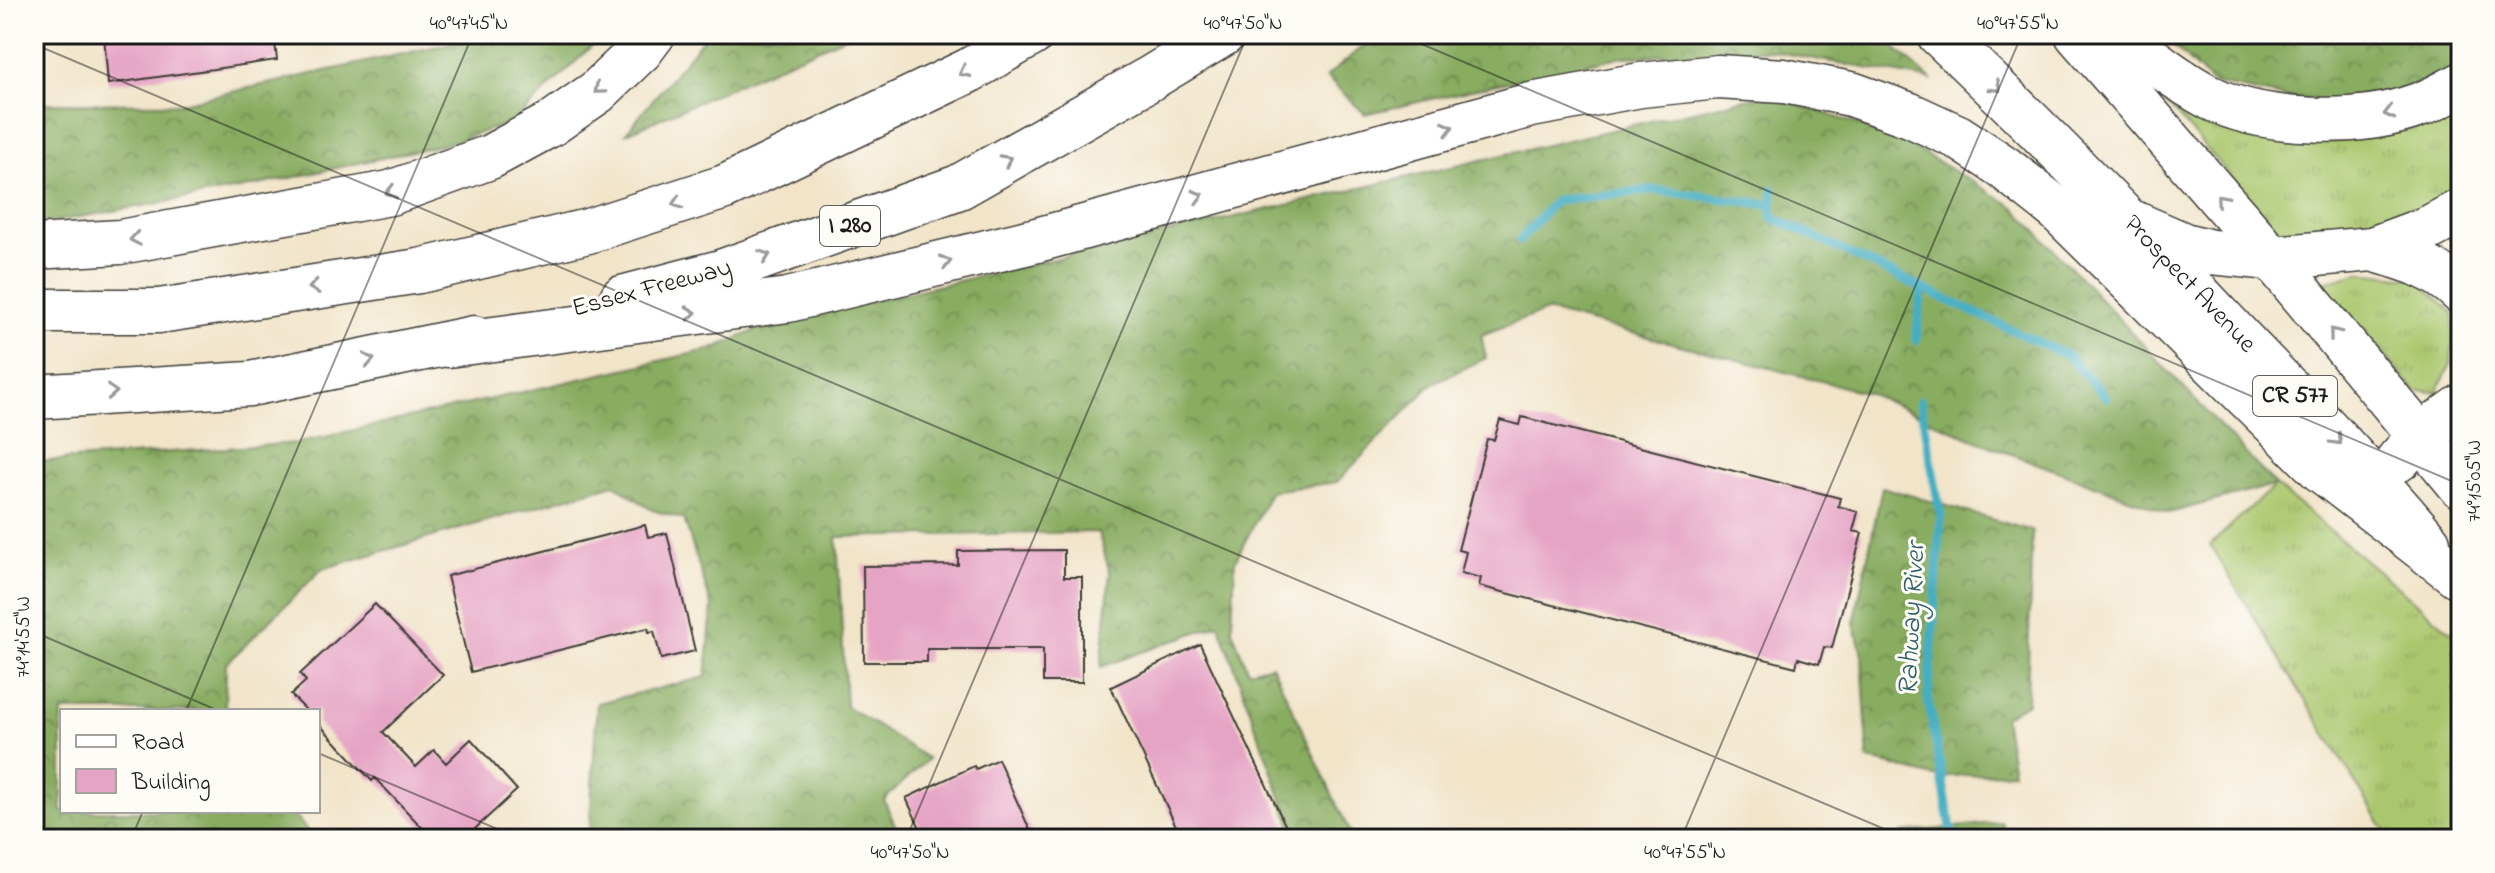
<svg xmlns="http://www.w3.org/2000/svg" width="2495" height="873" font-family="'Indie Flower',sans-serif">
  <style>
    .grass { fill: url(#grass-tufts); stroke: #647245; stroke-width: 2 }
    .forest { fill: url(#forest-crowns); stroke: #52643e; stroke-width: 2 }
    .lines { fill: none; stroke-linecap: round; stroke-linejoin: round }
    .stream { stroke: #44aec3; stroke-width: 9 }
    .building { fill: #e6a4c5 }
    .primary-casing { stroke: #3c3a36; stroke-width: 47 }
    .highway-casing { stroke: #3c3a36; stroke-width: 47 }
    .primary { stroke: #fff; stroke-width: 44 }
    .highway { stroke: #fff; stroke-width: 44 }
    .oneway { stroke: #999 }
    .ticks { fill: none; stroke: #1c1c1c; stroke-width: 2; stroke-opacity: 0.45 }
    .labels { text-anchor: middle; dominant-baseline: central; stroke-width: 6; stroke-linejoin: round; paint-order: stroke }
    .shield { fill: #fdfcf7; stroke: #605f5e; stroke-width: 2 }
    .shield-label { font-size: 24px; font-weight: bold; fill: #1c1c1c }
    .street-label { font-size: 26px; fill: #1c1c1c; stroke: #fdfcf7 }
    .water-label { font-size: 28px; font-style: italic; fill: #2e5e67; stroke: #fdfcf7 }
    .neatline { fill: none; stroke: #1c1c1c; stroke-width: 3 }
    .ticks-label { font-size: 20px; text-anchor: middle; fill: #1c1c1c }
  </style>
  <defs>
    <pattern id="grass-tufts" width="24" height="20" patternUnits="userSpaceOnUse" patternTransform="scale(2)"><rect width="24" height="20" fill="#abc76e"/><path d="M3 7l-1-3M5 7V3M7 7l1-3M15 17l-1-3M17 17v-4M19 17l1-3" fill="none" stroke="#93aa5f"/></pattern>
    <pattern id="forest-crowns" width="20" height="18" patternUnits="userSpaceOnUse" patternTransform="scale(2)"><rect width="20" height="18" fill="#88ac61"/><path d="M2 6a3 3 0 1 1 6 0M12 15a3 3 0 1 1 6 0" fill="none" stroke="#6e8b4f"/></pattern>
  </defs>
  <rect width="100%" height="100%" fill="#fdfcf7"/>
  <filter id="ink" filterUnits="userSpaceOnUse"><feTurbulence type="fractalNoise" baseFrequency=".0125" numOctaves="2"/><feDisplacementMap in="SourceGraphic" scale="16" xChannelSelector="R" yChannelSelector="G"/><feConvolveMatrix kernelMatrix="1 2 1 2 8 2 1 2 1" color-interpolation-filters="sRGB"/></filter>
  <filter id="wash" filterUnits="userSpaceOnUse"><feTurbulence type="fractalNoise" baseFrequency=".006" numOctaves="4" result="noise"/><feDisplacementMap in="SourceGraphic" scale="32" xChannelSelector="R" yChannelSelector="G"/><feGaussianBlur stdDeviation="1.8" result="paint"/><feColorMatrix in="noise" values="0 0 0 0 0 0 0 0 0 0 0 0 0 0 0 0 0 1.4 0 .05"/><feComposite in="paint" operator="in"/></filter>
  <g filter="url(#wash)">
    <rect width="100%" height="100%" fill="#f1e4c9"/>
    <path class="grass" d="M2152 86 2285 140 2430 127 2461 107V183L2425 208 2296 239 2278 231Z
      M2361 272 2417 279 2454 314 2451 364 2437 392 2416 391 2321 283Z
      M2275 485 2461 640V839H2390L2210 545Z"/>
    <path class="forest" d="M473 34H604L515 121 450 143 245 188 34 225V103L177 104 465 40Z
      M707 34H851L625 134Z
      M1378 34H1879L1931 80 1766 50 1620 57 1365 114 1326 77Z
      M2161 34H2461V66L2350 110 2212 83Z
      M1767 94 1896 137 2013 206 2275 485 2169 513 1982 443 1868 393 1546 311 1481 335 1486 358 1433 383 1337 482 1271 491 1235 561 1232 629 1248 671 1272 665 1353 839H1296L1219 624 1101 667 1110 573 1098 532 837 537 846 706 928 759 884 800 901 839H589L597 703 706 677 712 607 684 519 652 510 614 484 322 569 226 664 225 711H62V811H291L314 839H34V462L297 443 712 349 811 307 820 313Z
      M1882 487 2032 531 2027 703 2004 717 2013 772 1934 777 1868 759 1862 654 1854 623Z
      M2002 822 2005 839H1902V833Z"/>
    <g class="lines">
      <path class="stream" d="M1773 190 1772 217 1922 288 1916 340
        M1520 240 1556 200 1655 190 1772 205
        M1922 288 2068 356 2106 397
        M1920 401 1941 517 1928 699 1953 839"/>
    </g>
    <g id="blocks">
      <path class="building" d="M104 34H274L277 60 108 84Z
        M1522 417 1840 498 1838 506 1858 512 1853 531 1862 533 1832 648 1824 647 1819 664 1798 658 1796 667 1479 586 1481 578 1461 573 1466 552 1458 550 1487 439 1494 440 1500 420 1520 425Z
        M645 525 648 537 667 533 695 651 661 659 654 631 649 632 648 628 471 672 447 576Z
        M1064 550V577H1082V682H1043V649H927V662H864L863 566 958 565V551Z
        M375 604 443 675 383 732 416 767 434 750 446 763 471 739 517 790 464 839H433L375 778 372 781 318 723V711H307L291 695 306 681 300 674Z
        M1200 644 1288 831 1273 839H1182L1111 687Z
        M998 759 1034 839H925L906 798 974 766 976 769Z"/>
    </g>
  </g>
  <g filter="url(#ink)">
    <use href="#blocks" fill-opacity="0" stroke="#3c3a36" stroke-width="2"/>
    <g class="lines">
      <g class="primary-casing">
        <g id="primary">
          <path id="s1" d="M1939 34C2042 131 2141 233 2238 336 2303 404 2368 470 2428 542"/>
          <path d="M2077 34 2272 258 2461 486"/>
          <path d="M2372 249C2405 258 2436 267 2461 292"/>
          <path d="M2399 459 2419 437 2461 407"/>
        </g>
      </g>
      <g class="highway-casing">
        <path id="highway" d="M2120 34C2149 58 2177 80 2211 98 2265 125 2360 126 2416 106 2432 101 2446 92 2461 85
          M2129 221 2184 245 2211 252 2272 258 2372 249 2431 227 2461 211
          M34 247 120 242 390 193 490 157 551 124 597 92 641 50 653 34
          M622 298 721 272 959 187 1149 79 1223 34
          M34 311H159L419 271 588 231 725 187 970 70 1032 34
          M448 345 788 300 1037 240 1531 105 1641 85 1718 77 1784 81 1851 94 1910 115 1958 137 2002 166 2058 210 2321 470 2457 575
          M34 397 250 384 474 338"/>
      </g>
      <use href="#primary" class="primary"/>
      <use href="#highway" class="highway"/>
    </g>
    <defs><path id="oneway-chevron" d="M-2-3.5L2.5 0L-2 3.5" fill="none" stroke-width="1.6" stroke-linecap="round" stroke-linejoin="round" transform="scale(2)"/></defs>
    <g class="oneway">
      <use href="#oneway-chevron" transform="translate(964 72) rotate(153)"/>
      <use href="#oneway-chevron" transform="translate(1996 87) rotate(43)"/>
      <use href="#oneway-chevron" transform="translate(599 89) rotate(140)"/>
      <use href="#oneway-chevron" transform="translate(2389 113) rotate(166)"/>
      <use href="#oneway-chevron" transform="translate(1448 128) rotate(-15)"/>
      <use href="#oneway-chevron" transform="translate(1006 160) rotate(-29)"/>
      <use href="#oneway-chevron" transform="translate(391 192) rotate(165)"/>
      <use href="#oneway-chevron" transform="translate(1198 196) rotate(-15)"/>
      <use href="#oneway-chevron" transform="translate(2221 199) rotate(-131)"/>
      <use href="#oneway-chevron" transform="translate(677 203) rotate(162)"/>
      <use href="#oneway-chevron" transform="translate(135 239) rotate(170)"/>
      <use href="#oneway-chevron" transform="translate(765 256) rotate(-20)"/>
      <use href="#oneway-chevron" transform="translate(946 262) rotate(-14)"/>
      <use href="#oneway-chevron" transform="translate(314 287) rotate(171)"/>
      <use href="#oneway-chevron" transform="translate(691 313) rotate(-7)"/>
      <use href="#oneway-chevron" transform="translate(2334 333) rotate(-129)"/>
      <use href="#oneway-chevron" transform="translate(369 360) rotate(-11)"/>
      <use href="#oneway-chevron" transform="translate(112 392) rotate(-3)"/>
      <use href="#oneway-chevron" transform="translate(2337 440) rotate(46)"/>
    </g>
  </g>
  <path class="ticks" d="M1398 34 2461 485M34 44 1908 839M34 632 219 711M186 711 473 34M318 753 521 839M131 839 143 811M906 839 1248 34M1681 839 2022 34M2455 839 2461 825"/>
  <g class="labels">
    <g class="shield">
      <rect x="820" y="206" width="60" height="40" rx="6"/>
      <rect x="2253" y="376" width="84" height="40" rx="6"/>
    </g>
    <g class="shield-label">
      <text x="850" y="226">I 280</text>
      <text x="2295" y="396">CR 577</text>
    </g>
    <g class="street-label">
      <text stroke="none"><textPath href="#s1" startOffset="354">Prospect Avenue</textPath></text>
      <text transform="translate(652 289) rotate(-15)">Essex Freeway</text>
    </g>
    <g class="water-label">
      <text transform="translate(1913 619) rotate(-87)">Rahway River</text>
    </g>
  </g>
  <rect width="2495" height="873" fill="none" stroke="#fdfcf7" stroke-width="88"/>
  <rect x="60" y="709" width="260" height="104" fill="#fdfcf7" stroke="#a3a29f" stroke-width="2"/>
  <rect x="76" y="735" width="40" height="12" fill="#ffffff" stroke="#a3a29f" stroke-width="2"/>
  <text x="132" y="749" font-size="24" fill="#1c1c1c">Road</text>
  <rect x="76" y="769" width="40" height="24" fill="#e6a4c5" stroke="#a3a29f" stroke-width="2"/>
  <text x="132" y="789" font-size="24" fill="#1c1c1c">Building</text>
  <rect x="44" y="44" width="2407" height="785" class="neatline"/>
  <g class="ticks-label">
    <text x="469" y="29">40°47'45"N</text>
    <text x="1243" y="29">40°47'50"N</text>
    <text x="2018" y="29">40°47'55"N</text>
    <text transform="translate(2473 481) rotate(-90)" y="7">74°15'05"W</text>
    <text transform="translate(22 637) rotate(-90)" y="7">74°14'55"W</text>
    <text x="910" y="858">40°47'50"N</text>
    <text x="1685" y="858">40°47'55"N</text>
  </g>
</svg>
